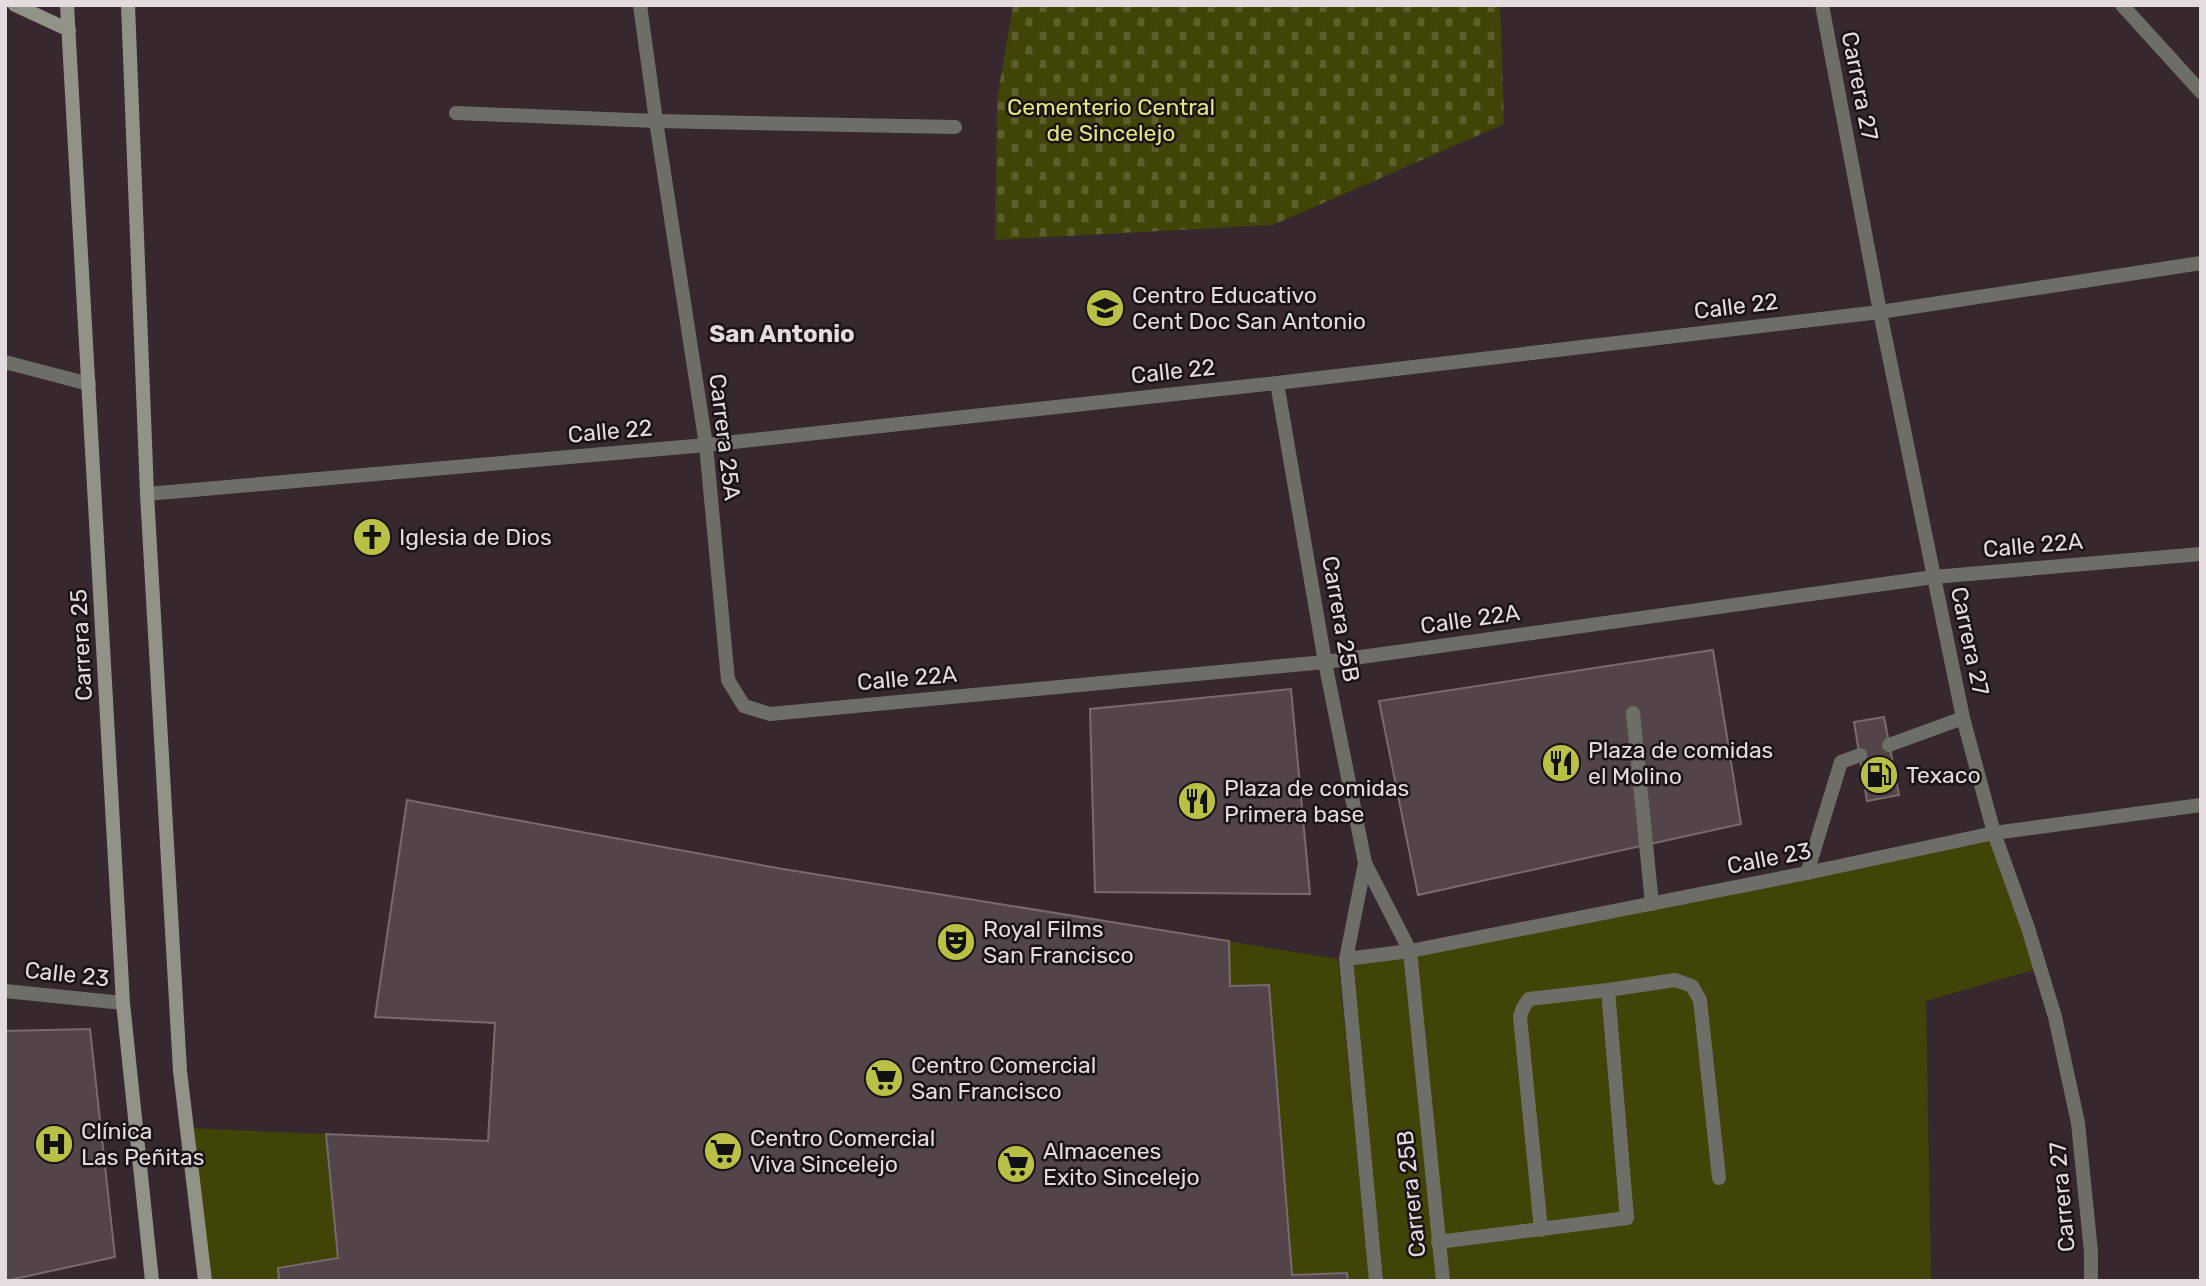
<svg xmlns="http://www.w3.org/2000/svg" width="2206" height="1286" font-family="Rubik,sans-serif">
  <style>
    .cemetery { fill: url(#cemetery-stones) }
    .green { fill: #414407 }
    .building { fill: #53444a; stroke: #796a70; stroke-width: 2 }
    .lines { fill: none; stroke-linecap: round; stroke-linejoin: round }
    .service { stroke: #6d6e68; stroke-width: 14 }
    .minor { stroke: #6d6e68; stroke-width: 14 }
    .tertiary { stroke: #6d6e68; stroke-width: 14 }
    .secondary { stroke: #919388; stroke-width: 14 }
    .labels { text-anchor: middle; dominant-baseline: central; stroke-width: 5; stroke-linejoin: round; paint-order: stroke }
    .street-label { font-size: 23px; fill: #e4dbdf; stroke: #191316 }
    .park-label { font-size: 23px; fill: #e1e87d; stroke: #191316 }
    .poi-label { font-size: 23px; fill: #e4dbdf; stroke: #191316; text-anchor: start }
    .neighbourhood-label { font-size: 24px; font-weight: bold; fill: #e4dbdf; stroke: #191316 }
  </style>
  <defs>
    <pattern id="cemetery-stones" width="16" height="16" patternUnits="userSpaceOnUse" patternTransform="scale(1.75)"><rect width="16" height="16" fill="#414407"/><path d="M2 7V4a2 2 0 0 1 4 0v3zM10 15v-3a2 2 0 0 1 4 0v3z" fill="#5c5e2b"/></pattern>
  </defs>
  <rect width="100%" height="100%" fill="#36282e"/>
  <path class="cemetery" d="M1013 5H1500L1504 124 1273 225 995 240 997 99Z"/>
  <path class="green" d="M407 800 783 869 1338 959 1367 1255 1346 959 1994 833 2040 968 1926 1001 1931 1281H205L187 1128 488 1141 494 1023 375 1017Z"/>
  <path class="building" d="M1713 650 1741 824 1418 895 1379 701Z
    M1291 689 1310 894 1095 892 1090 709Z
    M1884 717 1899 795 1867 801 1854 722Z
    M407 800 783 869 1229 941 1230 986 1269 985 1292 1275 1347 1273 1348 1281H279L278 1268 338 1258 326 1134 488 1141 495 1023 375 1017Z
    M90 1029 115 1257 5 1281V1031Z"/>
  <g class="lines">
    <path class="service" d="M456 113 656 121 955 127
      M1633 713 1652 904
      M1889 745 1963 718
      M1807 873 1841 762 1860 755
      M1541 1230 1520 1017 1523 1008 1529 999 1608 990
      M1438 1242 1627 1218 1608 990 1675 980 1692 986 1700 1000 1719 1178"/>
    <path class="minor" d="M640 5 656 121 706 445 728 680 744 706 770 714 1325 662 1934 577 2201 554
      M2122 5 2201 92
      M5 362 89 384
      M1277 383 1325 662 1365 863 1410 951 1443 1281
      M147 494 706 445 1277 383 1880 312 2201 263
      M1365 863 1346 959 1376 1281
      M1346 959 1410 951 1807 873 1994 833 1963 718 1934 577 1880 312 1822 5
      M5 991 123 1003"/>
    <path class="tertiary" d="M2091 1281V1252L2078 1123 2055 1017 2028 928 1994 833 2201 805"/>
    <path class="secondary" d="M15 5 69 30
      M67 5 123 1003 152 1281
      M128 5 147 494 180 1071 205 1281"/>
  </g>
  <defs>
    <g id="school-disc" transform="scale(2.0125)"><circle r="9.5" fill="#bac045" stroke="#191316"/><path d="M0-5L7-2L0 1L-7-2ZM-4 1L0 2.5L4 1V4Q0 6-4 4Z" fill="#111"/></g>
    <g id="church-disc" transform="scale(2.0125)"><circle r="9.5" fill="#bac045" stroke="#191316"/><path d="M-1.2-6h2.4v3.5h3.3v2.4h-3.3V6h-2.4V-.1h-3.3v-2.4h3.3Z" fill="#111"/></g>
    <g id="restaurant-disc" transform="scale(2.0125)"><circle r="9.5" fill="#bac045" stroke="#191316"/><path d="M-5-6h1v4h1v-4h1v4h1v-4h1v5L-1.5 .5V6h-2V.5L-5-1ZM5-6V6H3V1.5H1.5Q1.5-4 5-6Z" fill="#111"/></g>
    <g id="fuel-disc" transform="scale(2.0125)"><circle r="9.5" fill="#bac045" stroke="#191316"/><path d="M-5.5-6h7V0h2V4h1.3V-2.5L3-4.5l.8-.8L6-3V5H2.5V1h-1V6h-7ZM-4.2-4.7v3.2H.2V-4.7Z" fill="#111"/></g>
    <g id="theatre-disc" transform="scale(2.0125)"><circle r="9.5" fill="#bac045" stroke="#191316"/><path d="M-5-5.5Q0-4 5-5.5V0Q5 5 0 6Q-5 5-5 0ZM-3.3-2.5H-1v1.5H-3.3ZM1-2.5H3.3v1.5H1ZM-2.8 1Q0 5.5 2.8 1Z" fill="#111"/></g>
    <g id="supermarket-disc" transform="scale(2.0125)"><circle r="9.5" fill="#bac045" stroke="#191316"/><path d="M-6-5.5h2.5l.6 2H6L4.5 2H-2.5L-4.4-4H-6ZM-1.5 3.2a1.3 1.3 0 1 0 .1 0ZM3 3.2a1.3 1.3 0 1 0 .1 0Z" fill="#111"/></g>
    <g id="hospital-disc" transform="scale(2.0125)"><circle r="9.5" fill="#bac045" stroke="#191316"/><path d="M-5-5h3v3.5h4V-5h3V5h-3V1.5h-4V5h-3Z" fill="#111"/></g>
  </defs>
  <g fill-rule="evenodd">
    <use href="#school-disc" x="1105" y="308"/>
    <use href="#church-disc" x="372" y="537"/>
    <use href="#restaurant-disc" x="1561" y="763"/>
    <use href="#fuel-disc" x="1879" y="775"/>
    <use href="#restaurant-disc" x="1197" y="801"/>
    <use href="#theatre-disc" x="956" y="942"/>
    <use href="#supermarket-disc" x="884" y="1078"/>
    <use href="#hospital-disc" x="54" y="1144"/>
    <use href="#supermarket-disc" x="723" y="1151"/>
    <use href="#supermarket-disc" x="1016" y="1164"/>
  </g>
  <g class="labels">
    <g class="street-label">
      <text transform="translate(1860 86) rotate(79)">Carrera 27</text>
      <text transform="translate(1736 306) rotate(-7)">Calle 22</text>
      <text transform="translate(1173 371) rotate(-6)">Calle 22</text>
      <text transform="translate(610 431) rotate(-5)">Calle 22</text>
      <text transform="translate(725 437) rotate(83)">Carrera 25A</text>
      <text transform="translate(2033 545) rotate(-5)">Calle 22A</text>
      <text transform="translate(1341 619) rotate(80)">Carrera 25B</text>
      <text transform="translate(1470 619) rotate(-8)">Calle 22A</text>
      <text transform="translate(1970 641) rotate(78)">Carrera 27</text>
      <text transform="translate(81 645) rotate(-93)">Carrera 25</text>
      <text transform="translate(907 678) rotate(-5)">Calle 22A</text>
      <text transform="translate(1769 858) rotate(-11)">Calle 23</text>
      <text transform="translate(67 974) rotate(6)">Calle 23</text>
      <text transform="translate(1411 1194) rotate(-96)">Carrera 25B</text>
      <text transform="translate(2062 1197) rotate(-95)">Carrera 27</text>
    </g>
    <g class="park-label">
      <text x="1111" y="107">Cementerio Central<tspan x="1111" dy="26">de Sincelejo</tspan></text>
    </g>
    <g class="poi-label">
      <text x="1132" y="295">Centro Educativo<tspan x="1132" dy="26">Cent Doc San Antonio</tspan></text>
      <text x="399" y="537">Iglesia de Dios</text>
      <text x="1588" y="750">Plaza de comidas<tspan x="1588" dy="26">el Molino</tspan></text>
      <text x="1906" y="775">Texaco</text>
      <text x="1224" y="788">Plaza de comidas<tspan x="1224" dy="26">Primera base</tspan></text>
      <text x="983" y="929">Royal Films<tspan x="983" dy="26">San Francisco</tspan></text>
      <text x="911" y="1065">Centro Comercial<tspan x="911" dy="26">San Francisco</tspan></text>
      <text x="81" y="1131">Clínica<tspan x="81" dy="26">Las Peñitas</tspan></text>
      <text x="750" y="1138">Centro Comercial<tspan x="750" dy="26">Viva Sincelejo</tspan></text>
      <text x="1043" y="1151">Almacenes<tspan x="1043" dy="26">Exito Sincelejo</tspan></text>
    </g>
    <g class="neighbourhood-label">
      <text x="782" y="334">San Antonio</text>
    </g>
  </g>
  <rect width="2206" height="1286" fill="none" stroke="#e4dbdf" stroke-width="14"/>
</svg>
